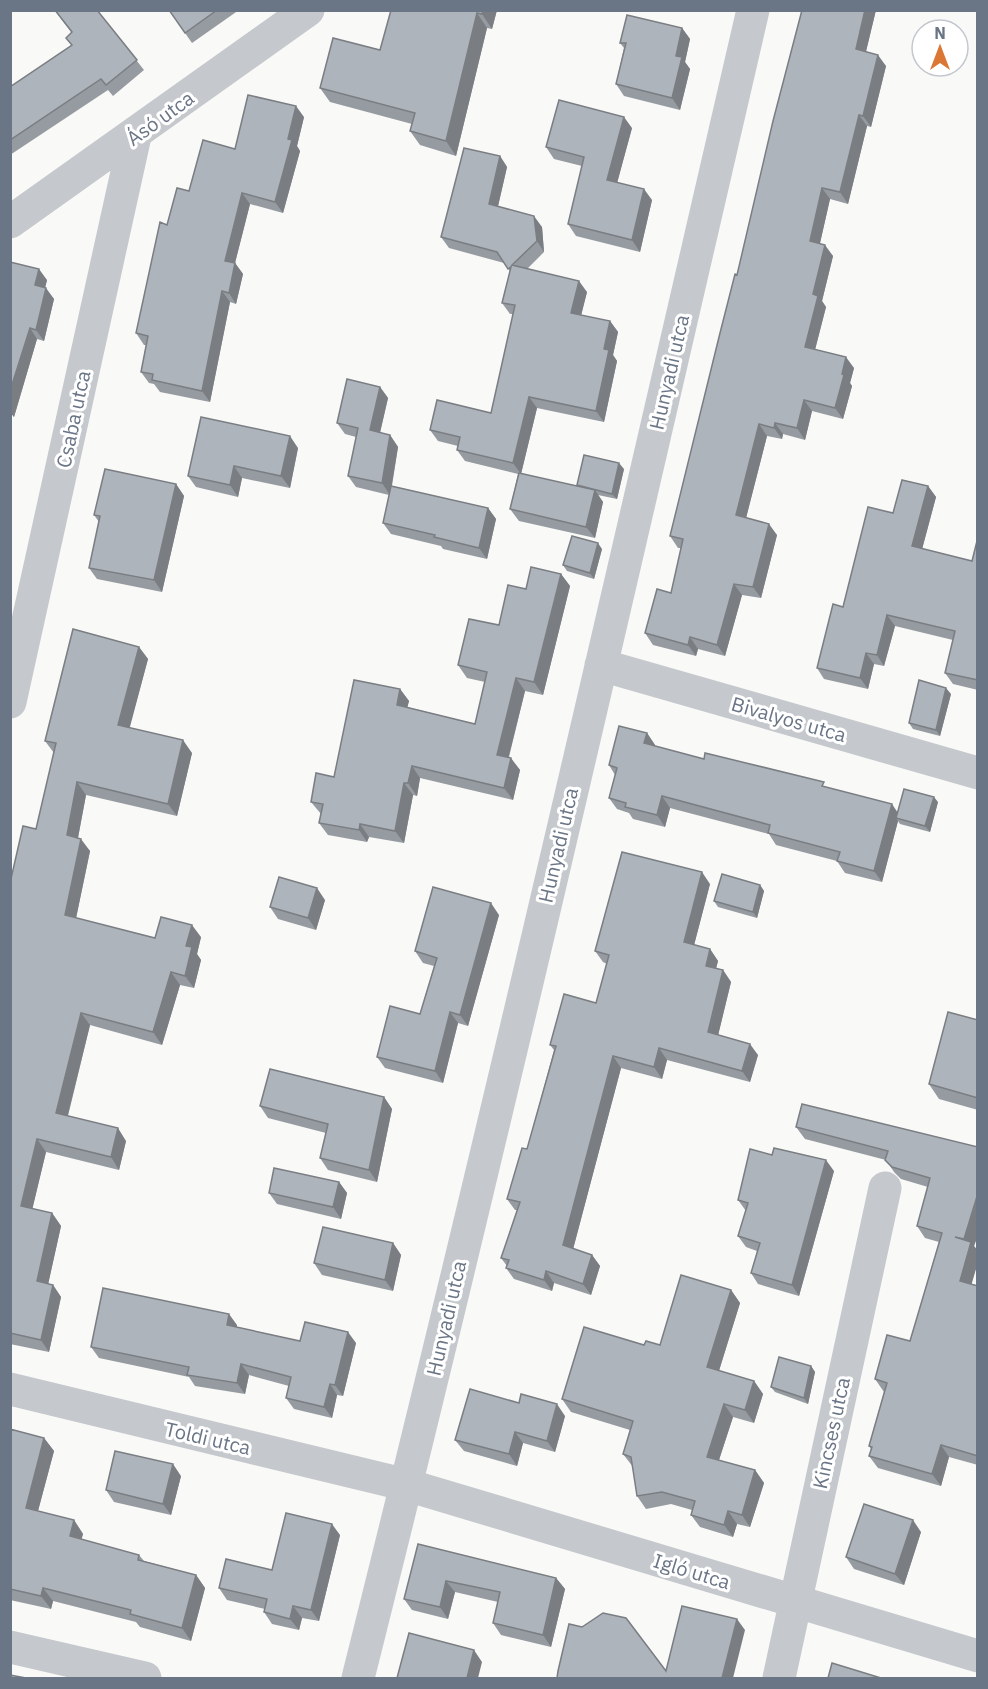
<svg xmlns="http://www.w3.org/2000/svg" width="988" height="1689" font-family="'IBM Plex Sans',sans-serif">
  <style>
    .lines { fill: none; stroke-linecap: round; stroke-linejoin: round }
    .street { stroke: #c5c8cc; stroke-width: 33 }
    .wall { fill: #969ba1 }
    .shaded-wall { fill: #7a7e83 }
    .building { fill: #aeb4bb; stroke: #7a7e83; stroke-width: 1.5 }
    .labels { text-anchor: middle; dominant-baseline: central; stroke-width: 6; stroke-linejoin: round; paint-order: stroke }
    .street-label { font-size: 20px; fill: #6a7586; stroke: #fff }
  </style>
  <rect width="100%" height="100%" fill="#f9f9f7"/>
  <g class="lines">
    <path class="street" d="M10 222 308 10
      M601 665 978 773
      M10 702 135 136
      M10 1389 407 1485 978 1656
      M10 1647 145 1678
      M358 1678C497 1125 624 567 753 10
      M779 1678 885 1188"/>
  </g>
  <path class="wall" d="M54 10H97L144 70 113 96 108 90 10 155V87L72 46 66 38 72 33Z
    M169 10H239L192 43Z
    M391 10H497L492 29 487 28 456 156 420 145 410 131 412 124 330 102 320 88 380 50Z
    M802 10H876L866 51 886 66 871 127 867 126 848 204 830 199 820 243 833 256 822 301 826 307 815 349 854 368 850 383 852 386 843 419 812 411 805 440 783 434 782 439 767 436 746 518 777 535 761 598 742 595 725 656 698 649 696 656 653 645 645 633 671 593 681 548H678L670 536 737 275Z
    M682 28 690 39 685 62 690 69 680 110 624 96 616 84 624 48 620 43Z
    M304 117 297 146 300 151 283 213 250 204 235 263 243 274 236 304 230 302 210 402 160 392 154 384 149 383 141 372 146 345H144L136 333 167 225 189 191 235 149Z
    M632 128 617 182 652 200 640 252 576 236 568 224 582 166 554 159 546 147Z
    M500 156 507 167 498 206 542 227 544 252 527 269 587 292 581 315 610 321 618 332 613 355 617 361 604 422 537 408 521 474 578 486 624 469 617 499 598 495 603 502 595 538 519 521 510 509 518 474 465 461 457 450 458 446 438 441 430 430 491 413 513 314H510L502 303 510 271 504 263 449 248 441 237Z
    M10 262 47 280 45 288 54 299 44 341 37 339 14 417 10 412Z
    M380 387 388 398 380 433 390 435 398 447 392 486 488 508 496 519 487 559 443 549 441 546 391 534 383 523 389 495 356 487 348 476 356 437 345 434 337 423Z
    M298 448 290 488 242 478 238 497 196 487 188 476Z
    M176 484 184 496 162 592 97 579 89 568 99 522 94 515Z
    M928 486 936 497 922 549 972 561 978 537V690L953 684 945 673 953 640 895 626 884 666 874 664 868 689 824 679 817 668 843 607 893 513Z
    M602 549 594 579 567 571 563 565Z
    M561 574 570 586 543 695 525 691 509 757 520 770 513 800 420 778 417 796 413 795 404 843 369 837 367 842 328 835 319 823 321 814 311 802 334 777 400 689 409 701 407 707 475 724 485 682 467 678 458 665 499 625 526 589Z
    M139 647 148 659 129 728 192 753 177 816 86 795 78 838 90 851 76 918 155 938 201 937 197 954 201 960 194 988 180 985 162 1045 90 1025 68 1116 126 1141 119 1170 46 1152 32 1209 52 1213 61 1226 48 1284 53 1285 61 1297 49 1352 10 1344V883L36 829 54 753 45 741Z
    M951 694 940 736 913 729 909 723Z
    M647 733 655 745V746L704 759 827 788 898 813 938 802 930 832 900 824 898 821 882 882 845 873 837 861 776 845 769 834 670 808 665 827 633 819 629 813 617 809 609 798 615 775 609 765Z
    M710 884 694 945 710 949 718 961 716 968 723 970 731 982 718 1035 758 1055 750 1082 667 1060 662 1079 621 1068 573 1249 592 1255 600 1266 591 1295 554 1283 552 1291 514 1279 506 1268 507 1266 501 1258 517 1210H515L507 1199 527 1149 554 1050 550 1045 596 1003 607 964 603 962 595 951Z
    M760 885 764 891 757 918 718 907 714 901Z
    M325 900 316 930 278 919 270 907Z
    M499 915 468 1026 458 1023 443 1083 385 1068 377 1057 420 1014 434 966 423 963 415 951Z
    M978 1020V1110L939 1099 929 1084Z
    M384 1097 392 1109 377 1182 328 1170 320 1158 326 1133 268 1118 260 1106Z
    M796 1127 978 1147V1235L974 1246 978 1251V1262L971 1284 978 1286V1465L949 1457 941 1486 878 1468 869 1456 871 1449 869 1446 884 1392 875 1379 910 1341 939 1242 925 1238 917 1226 928 1187 901 1179 894 1172 886 1160 805 1139Z
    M834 1171 799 1296 758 1284 751 1273 757 1251 746 1247 738 1236 746 1211 738 1200Z
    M339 1182 347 1193 341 1219 277 1204 269 1193Z
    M393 1243 401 1255 393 1291 322 1275 314 1263Z
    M731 1290 740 1303 719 1371 754 1381 763 1394 754 1423 733 1417 719 1460 755 1470 764 1483 750 1527 737 1524 733 1537 700 1527 691 1515 692 1510 671 1504 646 1509 637 1496 633 1467 623 1454 630 1430 571 1412 562 1399 644 1345H660Z
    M237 1325V1327L300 1341 356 1343 343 1396 337 1395 332 1418 294 1409 286 1398 289 1386 249 1375 245 1394 195 1386 189 1377 99 1358 91 1347Z
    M811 1366 815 1372 808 1404 775 1392 771 1387Z
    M519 1403 565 1416 555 1452 523 1443 517 1466 464 1451 455 1440Z
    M10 1429 44 1438 54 1451 38 1511 74 1520 83 1534 81 1539 139 1555 144 1561 196 1575 205 1588 191 1641 140 1627 136 1622 53 1601 51 1609 10 1600Z
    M181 1476 171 1515 114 1502 106 1490Z
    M921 1532 904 1585 854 1569 846 1557Z
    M340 1535 319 1621 302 1618 299 1630 272 1624 264 1612 265 1609 227 1600 219 1588 272 1570Z
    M418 1544 556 1578 565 1589 551 1647 501 1635 493 1623 498 1602 455 1592 448 1619 412 1610 404 1599Z"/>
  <path class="shaded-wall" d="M483 10H497L492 29 482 14Z
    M865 10H876L864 60 856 49Z
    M477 13 487 28 456 156 446 141Z
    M682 28 690 39 685 62 690 69 680 110 672 98 676 56Z
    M878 55 886 66 871 127 863 116Z
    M296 106 304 117 297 146 300 151 283 213 275 202 288 139Z
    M859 115 867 126 848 204 840 192Z
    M624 117 632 128 615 191 607 180Z
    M500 156 507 167 496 215 489 204Z
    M822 188 830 199 818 252 810 241Z
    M644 189 652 200 640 252 632 240Z
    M242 193 250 204 235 263 243 274 236 304 229 293 225 261Z
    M534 216 542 227 544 252 537 241Z
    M825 245 833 256 822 301 826 307 813 358 805 347 813 294Z
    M39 269 47 280 43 296 35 285Z
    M579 281 587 292 579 324 571 313Z
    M46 288 54 299 44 341 36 330Z
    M222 291 230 302 210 402 202 391Z
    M610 321 618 332 613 355 617 361 604 422 596 411 604 349Z
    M30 328 37 339 14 417 10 412V391Z
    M846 357 854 368 850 383 852 386 843 419 835 408Z
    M380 387 388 398 378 441 370 430Z
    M529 397 537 408 521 474 513 463Z
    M804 400 812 411 805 440 797 428Z
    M775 423 783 434 782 439 774 428Z
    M759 424 767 436 744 526 736 515Z
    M390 435 398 447 390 495 382 483Z
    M290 436 298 448 290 488 281 476Z
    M619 463 624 469 617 499 612 494Z
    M234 466 242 478 238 497 230 485Z
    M176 484 184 496 162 592 154 580Z
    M928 486 936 497 920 557 912 546Z
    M595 490 603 502 595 538 586 527Z
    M488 508 496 519 487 559 479 548Z
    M769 524 777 535 761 598 753 587Z
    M598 543 602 549 594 579 590 573Z
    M561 574 570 586 543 695 534 682Z
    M734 584 742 595 725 656 717 645Z
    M887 615 895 626 884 666 877 655Z
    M690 637 698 649 696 656 688 645Z
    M139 647 148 659 127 738 118 725Z
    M866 653 874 664 868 689 860 678Z
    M516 678 525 691 506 767 497 755Z
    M946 688 951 694 940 736 936 730Z
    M400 689 409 701 405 717 397 705Z
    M647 733 655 745 652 755 644 743Z
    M183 740 192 753 177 816 168 804Z
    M511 758 520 770 513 800 504 788Z
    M412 766 420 778 417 796 408 783Z
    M77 782 86 795 76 848 67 835Z
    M404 783 413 795 404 843 395 831Z
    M662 796 670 808 665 827 657 815Z
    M934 797 938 802 930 832 925 826Z
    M892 804 900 816 896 818 898 821 882 882 874 871Z
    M360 824 369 837 367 842 359 830Z
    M81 839 90 851 74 928 65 915Z
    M702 872 710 884 692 953 684 942Z
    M760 885 764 891 757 918 753 912Z
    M317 888 325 900 316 930 308 918Z
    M491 903 499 915 468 1026 460 1015Z
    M192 925 201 937 197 954 201 960 194 988 185 976 186 946Z
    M710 949 718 961 714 977 706 966Z
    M723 970 731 982 716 1044 708 1032Z
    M171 972 180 985 162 1045 153 1032Z
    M450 1012 458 1023 443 1083 435 1071Z
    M81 1013 90 1025 65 1126 56 1113Z
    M750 1044 758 1055 750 1082 742 1071Z
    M659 1048 667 1060 662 1079 654 1067Z
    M613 1056 621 1068 571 1257 563 1245Z
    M384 1097 392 1109 377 1182 369 1170Z
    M118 1128 126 1141 119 1170 111 1157Z
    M37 1139 46 1152 30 1219 21 1206Z
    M826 1160 834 1171 799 1296 792 1285Z
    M339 1182 347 1193 341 1219 333 1207Z
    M978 1193V1235L974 1246 978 1251V1262L969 1293 960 1281 964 1239Z
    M52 1213 61 1226 46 1294 37 1281Z
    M393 1243 401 1255 393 1291 385 1280Z
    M592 1255 600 1266 591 1295 583 1284Z
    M546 1271 554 1283 552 1291 544 1280Z
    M53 1285 61 1297 49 1352 41 1340Z
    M731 1290 740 1303 716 1380 707 1367Z
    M229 1314 237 1325 234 1336 227 1325Z
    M348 1332 356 1343 343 1396 335 1385Z
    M241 1364 249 1375 245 1394 237 1383Z
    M811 1366 815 1372 808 1404 804 1398Z
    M754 1381 763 1394 754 1423 745 1410Z
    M330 1384 337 1395 332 1418 324 1407Z
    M557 1404 565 1416 555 1452 547 1441Z
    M724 1404 733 1417 716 1469 707 1457Z
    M515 1432 523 1443 517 1466 509 1454Z
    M44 1438 54 1451 35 1522 26 1508Z
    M941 1445 949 1457 941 1486 932 1474Z
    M173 1464 181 1476 171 1515 163 1504Z
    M755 1470 764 1483 750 1527 742 1515Z
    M728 1511 737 1524 733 1537 724 1525Z
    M74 1520 83 1534 79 1549 70 1536Z
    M913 1520 921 1532 904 1585 895 1574Z
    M332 1524 340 1535 319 1621 311 1610Z
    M196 1575 205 1588 191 1641 182 1628Z
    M556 1578 565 1589 551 1647 543 1635Z
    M446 1581 455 1592 448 1619 440 1607Z
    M43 1588 53 1601 51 1609 41 1596Z
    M293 1606 302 1618 299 1630 290 1619Z
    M737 1619 745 1630 733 1678H722Z
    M474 1650 482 1662 478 1678H467Z"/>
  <path class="building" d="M55 10H97L137 60 106 85 101 79 10 140V87L72 45 66 38 72 32Z
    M169 10H217L185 33Z
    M391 10H483L482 14 477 13 446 141 410 131 415 113 320 88 333 38 380 50Z
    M802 10H865L856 49 878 55 863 116 859 115 840 192 822 188 810 241 825 245 813 294 818 296 805 347 846 357 842 374 844 375 835 408 804 400 797 428 775 423 774 428 759 424 736 515 769 524 753 587 734 584 717 645 690 637 688 645 645 633 657 589 671 593 683 539 670 536 720 333 735 274 737 275 773 121Z
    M627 15 682 28 676 56 682 57 672 98 616 84 626 43H620Z
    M248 95 296 106 288 139 292 140 275 202 242 193 225 261 235 263 229 293 222 291 202 391 152 380 153 374 141 372 148 336 136 333 160 222 167 225 177 188 189 191 203 140 235 149Z
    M559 100 624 117 607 180 644 189 632 240 568 224 584 157 546 147Z
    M464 148 500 156 489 204 534 216 537 241 512 265 579 281 571 313 610 321 604 349 609 350 596 411 529 397 513 463 457 450 460 437 430 430 437 400 491 413 515 305 502 303 511 267 508 269 497 252 441 237Z
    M10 262 39 269 35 285 46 288 36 330 30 328 10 391Z
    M347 379 380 387 370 430 390 435 382 483 348 476 358 428 337 423Z
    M201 417 290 436 281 476 234 466 230 485 188 476Z
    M584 455 619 463 612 494 577 485Z
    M105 469 176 484 154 580 89 568 100 516 94 515Z
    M519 473 595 490 586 527 510 509Z
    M902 480 928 486 912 546 972 561 978 537V680L945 673 955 631 887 615 877 655 866 653 860 678 817 668 833 604 843 607 868 507 893 513Z
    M391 486 488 508 479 548 434 537 435 535 383 523Z
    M572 536 598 543 590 573 563 565Z
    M531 567 561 574 534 682 516 678 497 755 511 758 504 788 412 766 408 783H404L395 831 360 824 359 830 319 823 323 804 311 802 316 773 334 777 354 680 400 689 397 705 475 724 487 672 458 665 469 619 499 625 508 585 526 589Z
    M73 629 139 647 118 725 183 740 168 804 77 782 67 835 81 839 65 915 155 938 161 917 192 925 186 946 192 947 185 976 171 972 153 1032 81 1013 56 1113 118 1128 111 1157 37 1139 21 1206 52 1213 37 1281 53 1285 41 1340 10 1333V883L23 826 36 829 56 743 45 741Z
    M919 680 946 688 936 730 909 723Z
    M619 726 647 733 644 743 704 759 705 753 824 782 822 786 892 804 874 871 837 861 840 852 768 833 770 825 662 796 657 815 625 807 626 803 609 798 617 768 609 765Z
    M904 789 934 797 925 826 896 818Z
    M622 852 702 872 684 942 710 949 706 966 723 970 708 1032 750 1044 742 1071 659 1048 654 1067 613 1056 563 1245 592 1255 583 1284 546 1271 544 1280 506 1268 509 1260 501 1258 520 1202 507 1199 522 1148 527 1149 556 1046 550 1045 564 994 596 1003 609 955 595 951Z
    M722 874 760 885 753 912 714 901Z
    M279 877 317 888 308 918 270 907Z
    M433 887 491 903 460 1015 450 1012 435 1071 377 1057 390 1006 420 1014 437 958 415 951Z
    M948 1012 978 1020V1098L929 1084Z
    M270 1069 384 1097 369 1170 320 1158 328 1124 260 1106Z
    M802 1104 978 1147V1193L964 1239 955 1237 971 1242 960 1281 978 1286V1456L941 1445 932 1474 869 1456 872 1447 869 1446 887 1383 875 1379 887 1335 910 1341 942 1233 917 1226 930 1178 892 1167 885 1160 888 1151 796 1127Z
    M774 1148 826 1160 792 1285 751 1273 760 1243 738 1236 748 1203 738 1200 750 1149 772 1155Z
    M274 1168 339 1182 333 1207 269 1193Z
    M323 1227 393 1243 385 1280 314 1263Z
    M681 1275 731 1290 707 1367 754 1381 745 1410 724 1404 707 1457 755 1470 742 1515 728 1511 724 1525 691 1515 695 1501 662 1492 637 1496 631 1457 623 1454 633 1421 562 1399 584 1327 644 1345 646 1341 660 1345Z
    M103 1288 229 1314 227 1325 300 1341 305 1322 348 1332 335 1385 330 1384 324 1407 286 1398 291 1377 241 1364 237 1383 187 1375 189 1367 91 1347Z
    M779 1357 811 1366 804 1398 771 1387Z
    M470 1389 519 1403 521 1394 557 1404 547 1441 515 1432 509 1454 455 1440Z
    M10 1429 44 1438 26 1508 74 1520 70 1536 139 1555 138 1560 196 1575 182 1628 130 1614 131 1610 43 1588 41 1596 10 1589Z
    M115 1451 173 1464 163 1504 106 1490Z
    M864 1504 913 1520 895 1574 846 1557Z
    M286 1513 332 1524 311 1610 293 1606 290 1619 264 1612 267 1599 219 1588 226 1559 272 1570Z
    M418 1544 556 1578 543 1635 493 1623 500 1592 446 1581 440 1607 404 1599Z
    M682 1606 737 1619 722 1678H557L558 1671 569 1624 582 1627 603 1613 626 1618 666 1671Z
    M409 1633 474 1650 467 1678H397Z
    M832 1663 881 1678H828Z
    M10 1675 26 1678H10Z"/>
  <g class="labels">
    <g class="street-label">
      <text transform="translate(160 118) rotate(-36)">Ásó utca</text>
      <text transform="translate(669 372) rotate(-77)">Hunyadi utca</text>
      <text transform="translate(73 419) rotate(-78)">Csaba utca</text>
      <text transform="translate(789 719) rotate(16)">Bivalyos utca</text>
      <text transform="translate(558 845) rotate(-77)">Hunyadi utca</text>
      <text transform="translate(446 1318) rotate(-77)">Hunyadi utca</text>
      <text transform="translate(831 1433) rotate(-78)">Kincses utca</text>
      <text transform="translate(208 1438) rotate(13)">Toldi utca</text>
      <text transform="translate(692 1571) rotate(17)">Igló utca</text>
    </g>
  </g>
  <rect width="988" height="1689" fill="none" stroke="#6a7586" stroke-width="24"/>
  <g transform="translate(940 48)"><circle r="28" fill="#ffffff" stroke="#c3c8cf" stroke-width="1.5"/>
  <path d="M0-4.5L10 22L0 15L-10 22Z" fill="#dc7634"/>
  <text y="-9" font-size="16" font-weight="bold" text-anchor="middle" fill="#6a7586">N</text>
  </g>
</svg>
